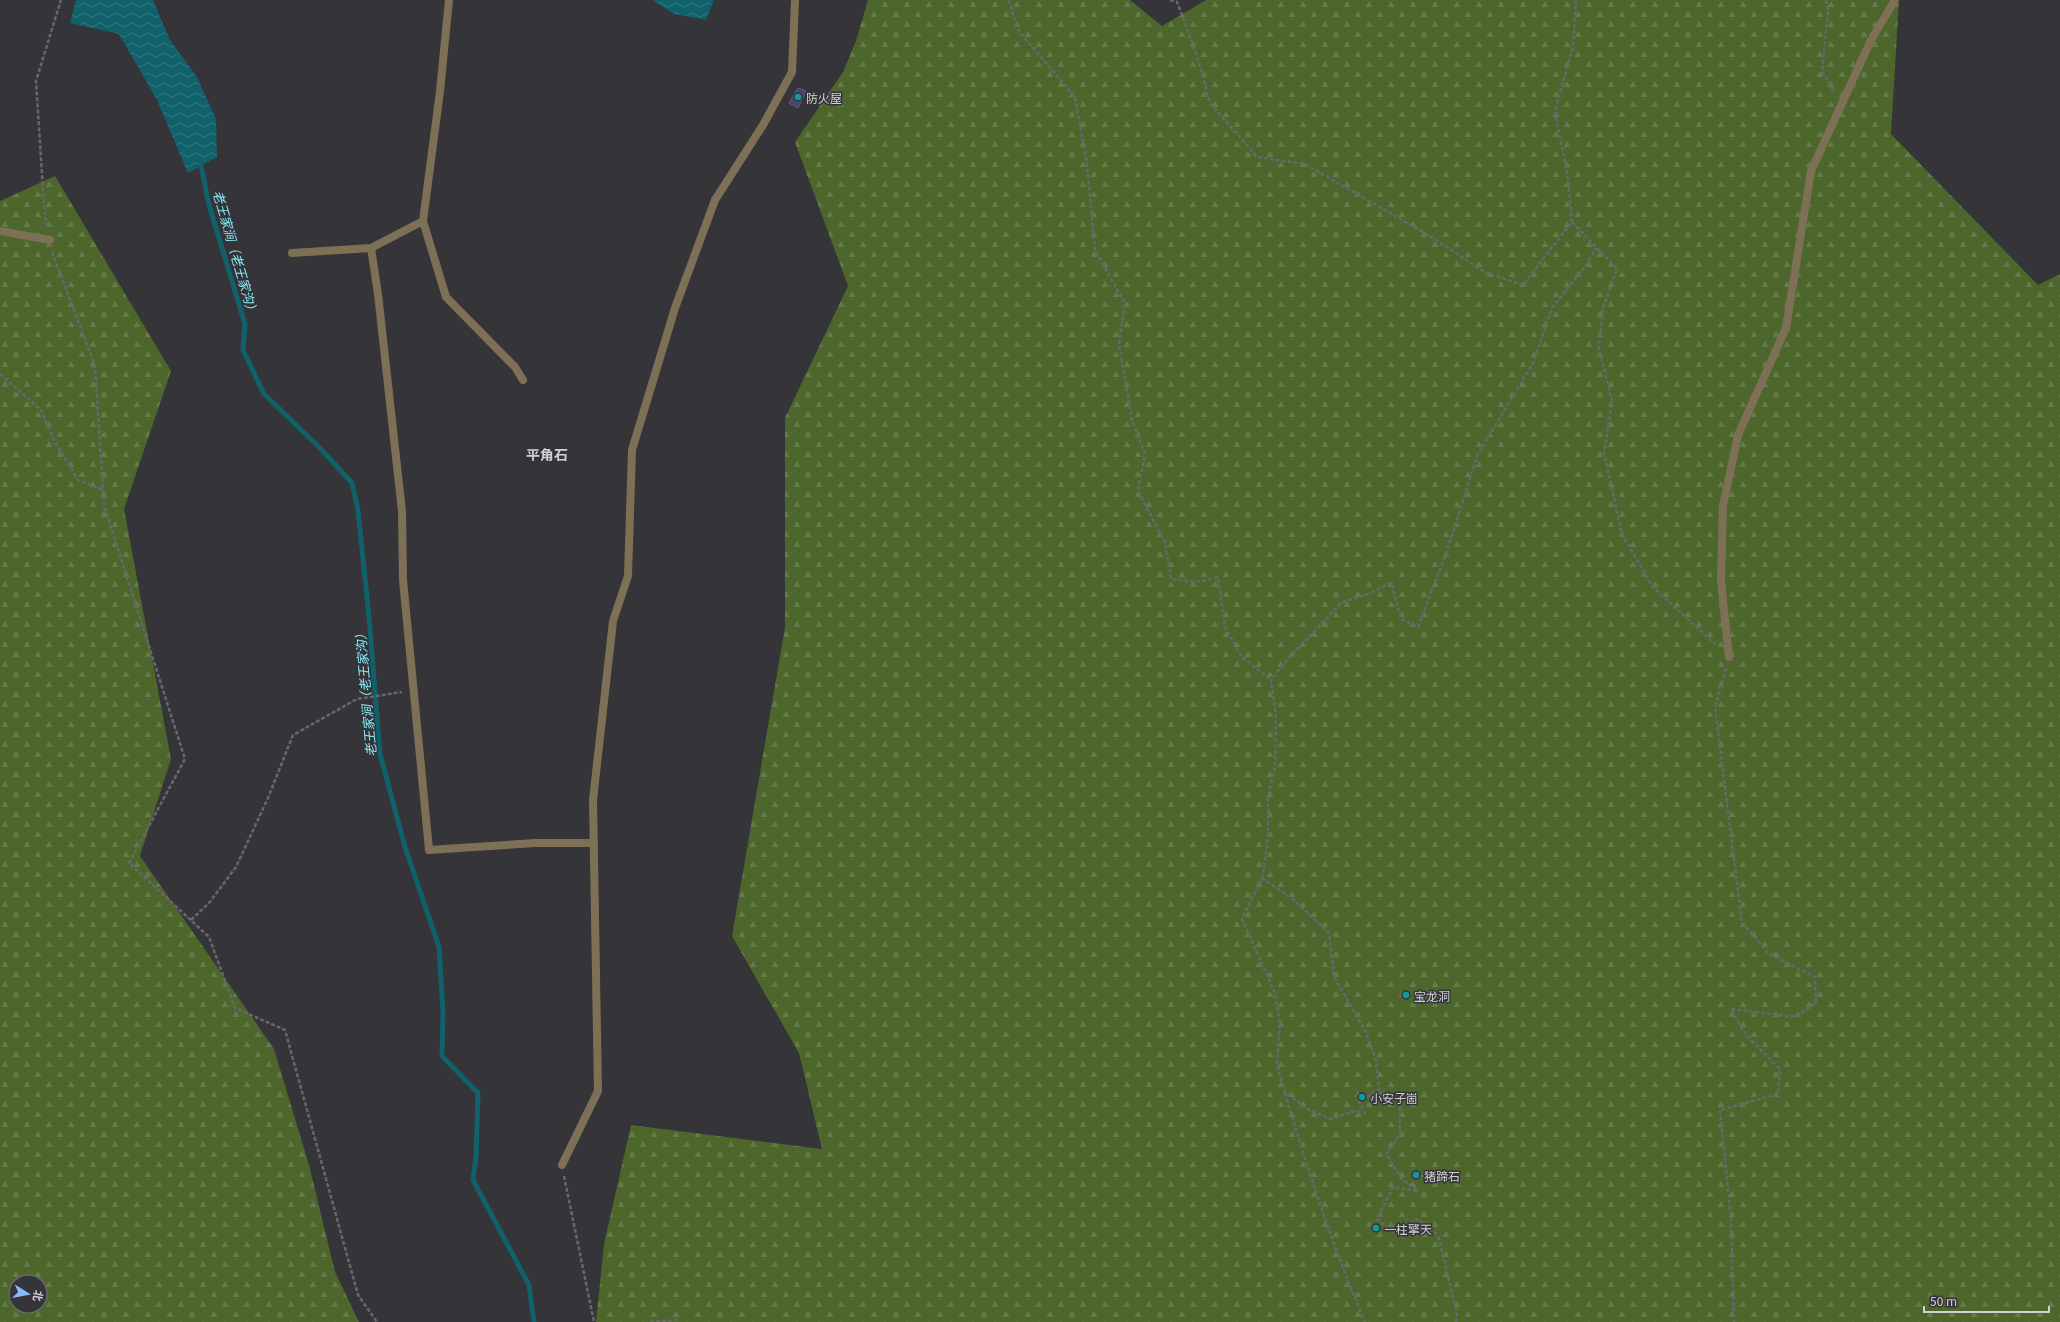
<svg xmlns="http://www.w3.org/2000/svg" width="2060" height="1322" font-family="Georgia,'Noto Sans SC',serif">
  <style>
    .forest { fill: url(#forest-firs); fill-rule: evenodd }
    .water { fill: url(#water-waves) }
    .lines { fill: none; stroke-linecap: round; stroke-linejoin: round }
    .stream { stroke: #11616a; stroke-width: 5 }
    .building { fill: #47447b; stroke: #616166 }
    .path { stroke: #67676c; stroke-width: 2.5; stroke-dasharray: 4 2; stroke-linecap: butt }
    .lane { stroke: #7e7057; stroke-width: 8 }
    .street { stroke: #7e7057; stroke-width: 8 }
    .culture-dot { fill: #0f9aa8; stroke: #343439; stroke-width: 1.5 }
    .labels { text-anchor: middle; dominant-baseline: central; stroke-width: 3; stroke-linejoin: round; paint-order: stroke }
    .poi-label { font-size: 12px; fill: #d1d1d4; stroke: #343439; text-anchor: start }
    .water-label { font-size: 13px; font-style: italic; fill: #86ecf8; stroke: #343439 }
    .quarter-label { font-size: 14px; font-weight: bold; fill: #d1d1d4; stroke: #343439 }
  </style>
  <defs>
    <pattern id="forest-firs" width="22" height="20" patternUnits="userSpaceOnUse"><rect width="22" height="20" fill="#4c662b"/><path d="M5 1l3.5 6h-7zM16 11l3.5 6h-7z" fill="#657b49"/></pattern>
    <pattern id="water-waves" width="16" height="10" patternUnits="userSpaceOnUse"><rect width="16" height="10" fill="#11616a"/><path d="M0 5q4-4 8 0t8 0" fill="none" stroke="#33777e"/></pattern>
  </defs>
  <rect width="100%" height="100%" fill="#343439"/>
  <path class="forest" d="M868 0H1130L1162 26 1206 0H1899L1891 134 2038 285 2060 274V1322H596L604 1244 631 1125 822 1149 799 1053 732 936 785 627V418L848 286 795 142 843 72 856 41Z
    M55 176 171 371 124 509 171 759 140 856 274 1049 309 1165 335 1272 359 1322H0V201ZM16 1282H40V1306H16Z"/>
  <path class="water" d="M76 0H153L170 40 197 77 216 119 217 157 188 173 157 100 119 34 70 23Z
    M653 0H714L706 20 674 14Z"/>
  <g class="lines">
    <path class="stream" d="M201 166 209 205 245 324 243 350 264 394 319 447 352 483 358 510 369 617 380 754 405 847 439 947 443 1012 442 1056 478 1093 476 1157 473 1180 529 1285 534 1322"/>
  </g>
  <path class="building" d="M798 88 806 91 798 108 789 103Z"/>
  <g class="lines">
    <path class="path" d="M1009 0 1018 30 1075 97 1087 165 1095 250 1125 303 1119 344 1132 420 1145 454 1138 491 1165 542 1171 579 1198 582 1218 577 1225 627 1242 657 1271 680
      M1170 0 1177 2 1197 56 1210 103 1257 157 1305 164 1433 238 1484 272 1523 285 1572 222 1617 269 1603 308 1599 348 1612 401 1604 453 1622 534 1652 586 1715 644
      M1826 0 1828 11 1822 71 1834 92
      M1572 222 1568 179 1555 111 1573 46 1576 0
      M47 227 44 205 36 81 61 0
      M52 252 95 366 104 505 185 759 129 863 209 937 235 1008 285 1030 358 1295 377 1322
      M0 374 41 410 55 442 78 480 103 490
      M1726 668 1715 707 1742 922 1768 953 1815 977 1816 1003 1796 1017 1731 1009 1745 1034 1780 1069 1778 1094 1720 1110 1731 1218 1734 1322
      M1262 878 1293 899 1329 933 1334 977 1366 1032 1376 1060 1379 1089
      M191 920 209 903 236 867 268 798 293 735 357 699 402 692
      M1285 1093C1308 1171 1333 1247 1365 1322
      M564 1176 594 1322
      M650 1322 678 1320 679 1322
      M1456 1322 1457 1314 1438 1235 1417 1219 1395 1234 1377 1219 1393 1187 1418 1191 1402 1179 1386 1154 1400 1134V1107L1379 1089 1359 1102 1365 1113 1355 1111 1331 1119 1309 1110 1285 1092 1277 1065 1280 1023 1275 993 1242 919 1262 878 1268 840V798L1275 766 1276 715 1271 680 1288 659 1341 603 1368 594 1391 583 1401 619 1418 627 1447 551 1477 456 1533 363 1552 308 1587 264 1596 248"/>
    <path class="lane" d="M1729 657 1721 581 1723 506 1738 435 1786 328 1811 171 1871 40 1895 0"/>
    <path class="street" d="M449 0 440 91 423 221 446 297 515 367 523 380
      M423 221 371 248 378 294 402 511 403 580 429 850 535 843H594
      M0 231 50 240
      M292 253 371 248
      M562 1165 598 1091 593 800 613 621 628 576 632 450 675 308 715 200 763 125 792 72 795 0"/>
  </g>
  <g class="culture-dot">
    <circle cx="798" cy="97" r="4"/>
    <circle cx="1406" cy="995" r="4"/>
    <circle cx="1362" cy="1097" r="4"/>
    <circle cx="1416" cy="1175" r="4"/>
    <circle cx="1376" cy="1228" r="4"/>
  </g>
  <g class="labels">
    <g class="poi-label">
      <text x="806" y="97">防火屋</text>
      <text x="1414" y="995">宝龙洞</text>
      <text x="1370" y="1097">小安子崮</text>
      <text x="1424" y="1175">猪蹄石</text>
      <text x="1384" y="1228">一柱擎天</text>
    </g>
    <g class="water-label">
      <text transform="translate(236 253) rotate(74)">老王家涧（老王家沟）</text>
      <text transform="translate(365 692) rotate(-95)">老王家涧（老王家沟）</text>
    </g>
    <g class="quarter-label">
      <text x="547" y="454">平角石</text>
    </g>
  </g>
  <g transform="translate(28 1294) rotate(101)"><circle r="19" fill="#343439" stroke="#737377"/>
  <path d="M0-3L7 15L0 10L-7 15Z" fill="#8abafc"/>
  <text y="-6" font-size="11" font-weight="bold" text-anchor="middle" fill="#d1d1d4">北</text>
  </g>
  <path d="M1924 1306v6h125v-6" fill="none" stroke="#d1d1d4" stroke-width="2"/>
  <text x="1930" y="1306" font-size="12" fill="#d1d1d4" stroke="#343439" stroke-width="3" paint-order="stroke">50 m</text>
</svg>
